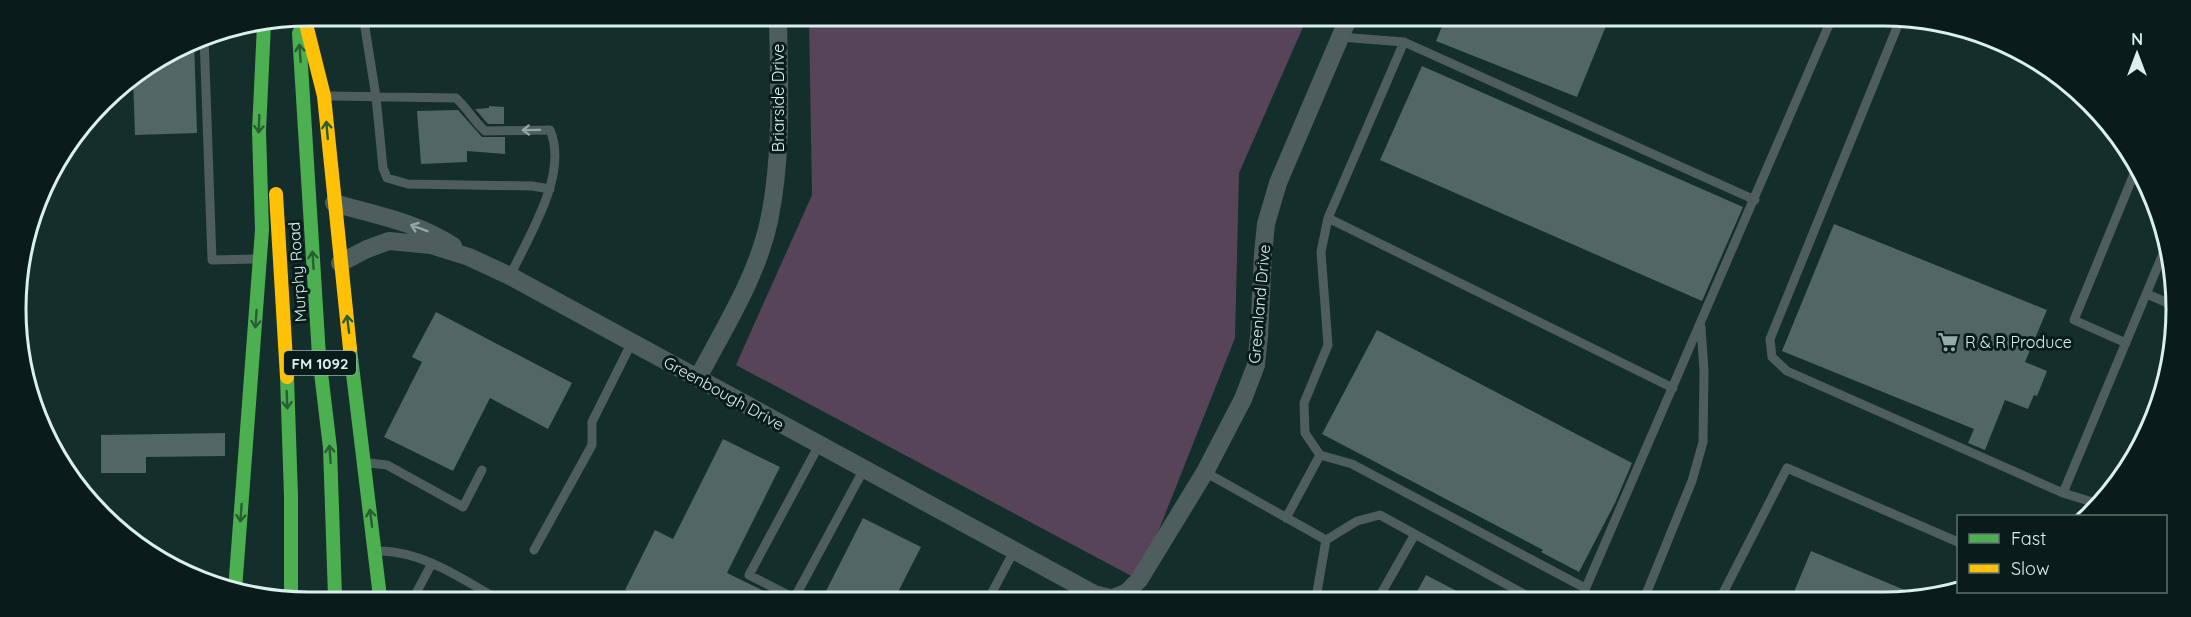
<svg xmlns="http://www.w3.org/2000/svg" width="2191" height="617" font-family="Quicksand,sans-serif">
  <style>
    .green { fill: #584459 }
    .building { fill: #526663 }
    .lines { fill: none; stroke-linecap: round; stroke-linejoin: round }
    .lane { stroke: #4d5e5c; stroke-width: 9 }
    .street { stroke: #4d5e5c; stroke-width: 18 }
    .fast { stroke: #4caf50; stroke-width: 14 }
    .slow { stroke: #ffc107; stroke-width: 14 }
    .oneway { stroke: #285e32 }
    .oneway2 { stroke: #93a7a4 }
    .labels { text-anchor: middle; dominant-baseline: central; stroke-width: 6; stroke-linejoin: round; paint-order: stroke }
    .shield { fill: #0a1c1a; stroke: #9bb0ad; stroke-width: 1.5 }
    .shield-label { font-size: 15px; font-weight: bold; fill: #d9f0ec }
    .street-label { font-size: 16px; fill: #d9f0ec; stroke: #0a1c1a }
    .poi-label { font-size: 16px; fill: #d9f0ec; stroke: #0a1c1a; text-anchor: start }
    .rim { fill: none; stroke: #d9f0ec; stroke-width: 3 }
  </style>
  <rect width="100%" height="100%" fill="#142e2b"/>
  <path class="green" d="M809 17 1307 18 1239 173 1235 338 1139 580 736 365 812 195Z"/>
  <path class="building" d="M1445 19H1589L1606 26 1577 97 1436 41Z
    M194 39 197 133 135 135 133 77Z
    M1422 66 1743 207 1702 301 1380 160Z
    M489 106 504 107V124H488L475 109 489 108Z
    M458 110 482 137H505V154L467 151V162L421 164 417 111Z
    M1834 224 2047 310 2025 362 2047 371 2037 396 2034 395 2028 409 2005 400 1985 450 1968 443 1974 429 1782 351Z
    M436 312 572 383 548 429 490 398 453 471 384 437 422 362 412 357Z
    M1377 330 1632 463 1615 503 1579 572 1541 552 1543 550 1322 434Z
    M225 433V456L146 457V473H101V435Z
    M723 439 780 467 727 573 776 597H640L625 590 655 530 673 539Z
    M863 518 921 547 895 598 823 597Z
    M1811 551 1924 598 1791 599Z
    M1426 575 1472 599H1413Z"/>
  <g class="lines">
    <path class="lane" d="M363 15 376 97 383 168 387 178 408 184 532 186 550 189
      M1900 20 1770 339 1772 357 1787 371 2063 493 2099 504
      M204 36 212 260 254 259
      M1340 37 1404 42 1755 200
      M331 96 456 98C467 108 474 121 485 131L550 130C569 174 529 235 510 276
      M1328 218 1673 388
      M2147 294 2170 304
      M2126 343 2074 320 2136 169
      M1320 455 1352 464 1585 588
      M369 463 387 465 463 507 482 470
      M1205 472 1326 540
      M2063 493 2167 244
      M1286 518 1320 455 1305 433 1304 403 1328 345 1321 252 1328 218 1404 42
      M534 550 592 445V422L632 342
      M381 551C423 552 459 577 494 597
      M414 597 432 563
      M792 597 749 575 819 445
      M795 597 864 469
      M989 598 1014 551
      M1316 598 1326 540 1357 521 1380 515 1533 599
      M1378 599 1415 534
      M1581 599 1831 20
      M1644 599 1692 481 1703 442 1704 371 1701 327
      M1720 599 1787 468 1958 542"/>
    <path class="street" d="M334 203C375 215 417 222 453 246
      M340 263 367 249 389 241 431 245 469 257 510 276 1094 594 1110 598
      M698 378C724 328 757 277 769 221 783 154 779 85 778 17
      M2133 460 2147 429
      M1113 598 1126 593 1139 580 1205 472 1243 399 1256 365 1259 336 1263 254 1266 224 1278 183 1348 19"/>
    <path class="fast" d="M299 33 319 356 330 448 335 597
      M350 349 380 597
      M287 377 291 496V596
      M235 590 262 230 259 131 264 24"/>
    <path class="slow" d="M304 16 324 96 350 349
      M276 194 287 377"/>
  </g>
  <defs><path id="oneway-shaft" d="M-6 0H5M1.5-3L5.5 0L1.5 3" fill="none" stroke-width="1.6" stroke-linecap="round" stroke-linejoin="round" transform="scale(1.5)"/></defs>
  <g class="oneway">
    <use href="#oneway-shaft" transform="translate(300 53) rotate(-94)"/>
    <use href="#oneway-shaft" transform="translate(259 124) rotate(92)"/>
    <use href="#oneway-shaft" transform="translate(327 130) rotate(-95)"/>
    <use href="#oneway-shaft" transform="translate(313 260) rotate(-94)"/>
    <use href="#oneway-shaft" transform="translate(256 319) rotate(94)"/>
    <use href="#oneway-shaft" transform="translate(348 324) rotate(-97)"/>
    <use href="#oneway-shaft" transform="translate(287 400) rotate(88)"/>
    <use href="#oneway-shaft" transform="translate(330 454) rotate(-94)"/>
    <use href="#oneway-shaft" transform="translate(241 513) rotate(94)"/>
    <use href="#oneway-shaft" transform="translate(371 518) rotate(-97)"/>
  </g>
  <g class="oneway2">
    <use href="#oneway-shaft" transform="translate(531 130) rotate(179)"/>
    <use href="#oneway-shaft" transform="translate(419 228) rotate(-159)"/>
  </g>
  <defs>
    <g id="supermarket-bare" transform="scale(1.62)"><path d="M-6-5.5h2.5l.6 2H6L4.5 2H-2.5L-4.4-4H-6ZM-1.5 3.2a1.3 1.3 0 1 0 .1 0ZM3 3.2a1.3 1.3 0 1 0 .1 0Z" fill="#94aca8" stroke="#0a1c1a" stroke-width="2.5" paint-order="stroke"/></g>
  </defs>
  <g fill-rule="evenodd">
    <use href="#supermarket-bare" x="1948" y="342"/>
  </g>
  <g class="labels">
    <rect class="shield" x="284" y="351" width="72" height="24" rx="4.5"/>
    <g class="shield-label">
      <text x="320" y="363">FM 1092</text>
    </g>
    <g class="street-label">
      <text transform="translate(778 98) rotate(-90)">Briarside Drive</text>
      <text transform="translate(297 272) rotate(-94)">Murphy Road</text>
      <text transform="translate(1259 304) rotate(-85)">Greenland Drive</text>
      <text transform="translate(724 393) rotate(29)">Greenbough Drive</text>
    </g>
    <g class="poi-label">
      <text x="1965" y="342">R &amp; R Produce</text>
    </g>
  </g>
  <path d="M0 0H2191V617H0ZM309 26H1883A283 283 0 0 1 2166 309V309A283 283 0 0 1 1883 592H309A283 283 0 0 1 26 309V309A283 283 0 0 1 309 26Z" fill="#0a1c1a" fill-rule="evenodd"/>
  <path class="rim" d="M309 26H1883A283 283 0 0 1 2166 309V309A283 283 0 0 1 1883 592H309A283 283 0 0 1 26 309V309A283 283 0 0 1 309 26Z"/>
  <rect x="1957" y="515" width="210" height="78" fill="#0a1c1a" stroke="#5d716e" stroke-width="1.5"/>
  <rect x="1969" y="534" width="30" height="9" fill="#4caf50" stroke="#5d716e" stroke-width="1.5"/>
  <text x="2011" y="545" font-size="18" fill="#d9f0ec">Fast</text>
  <rect x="1969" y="564" width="30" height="9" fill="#ffc107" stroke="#5d716e" stroke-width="1.5"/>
  <text x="2011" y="575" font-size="18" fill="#d9f0ec">Slow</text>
  <g transform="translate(2137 54)" stroke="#0a1c1a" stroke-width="4.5" paint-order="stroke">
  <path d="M0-4.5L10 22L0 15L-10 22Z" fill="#d9f0ec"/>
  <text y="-9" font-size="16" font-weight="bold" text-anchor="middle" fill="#d9f0ec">N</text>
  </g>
</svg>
